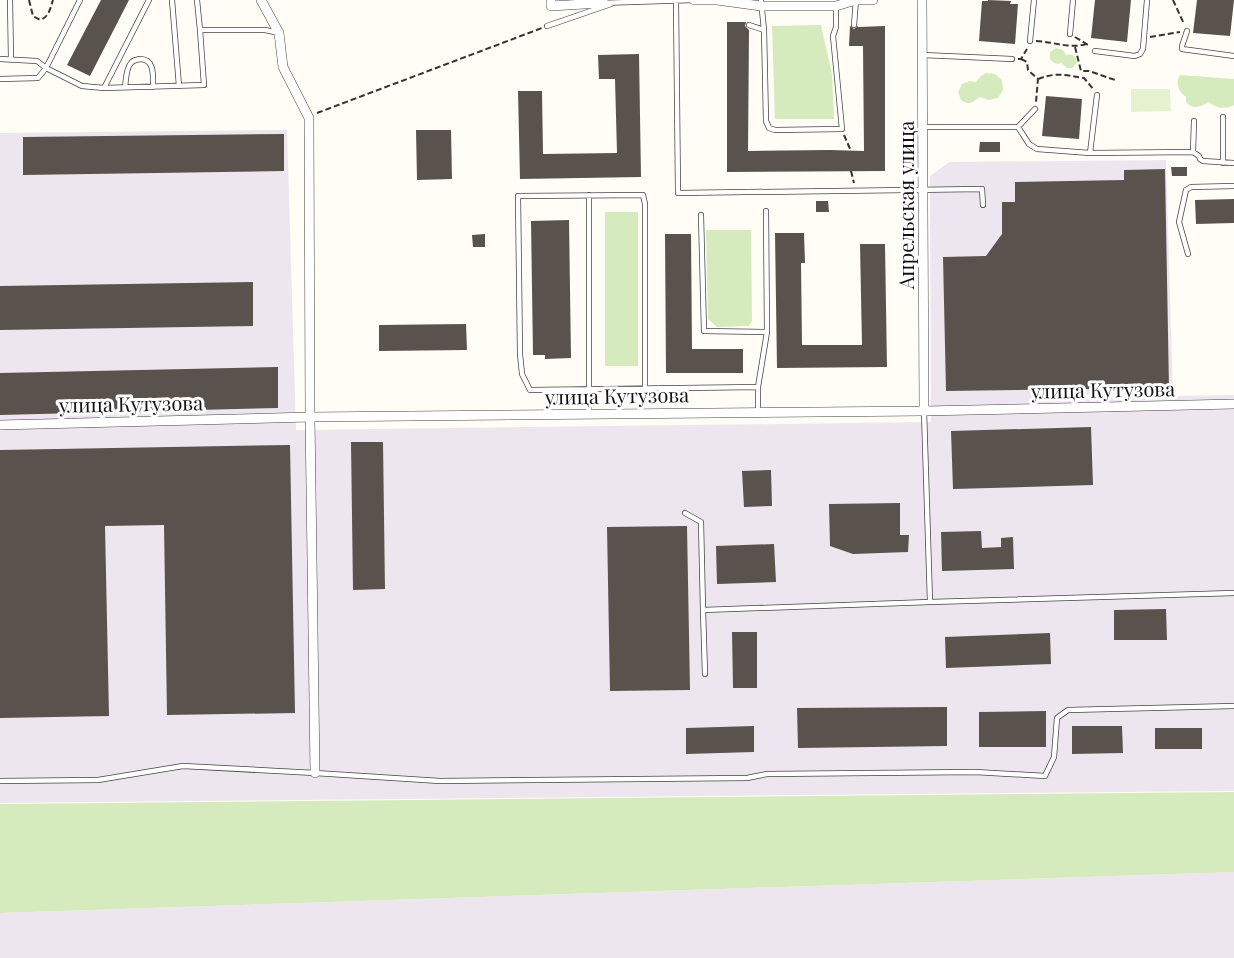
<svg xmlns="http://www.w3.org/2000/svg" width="1234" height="958" font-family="'Playfair Display',serif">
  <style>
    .industrial { fill: #eee6ef }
    .green { fill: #d5ebbd }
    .pitch { fill: #e6f2cf }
    .building { fill: #5a524d }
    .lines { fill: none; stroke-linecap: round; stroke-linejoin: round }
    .service-casing { stroke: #444; stroke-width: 6 }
    .minor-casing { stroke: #444; stroke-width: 10 }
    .path { stroke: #333; stroke-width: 2; stroke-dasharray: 6 3; stroke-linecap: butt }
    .service { stroke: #fff; stroke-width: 4.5 }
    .minor { stroke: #fff; stroke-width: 9 }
    .labels { text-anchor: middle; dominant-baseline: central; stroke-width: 6; stroke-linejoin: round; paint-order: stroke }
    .street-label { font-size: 20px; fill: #111; stroke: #fff }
  </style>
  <rect width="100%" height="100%" fill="#fffdf5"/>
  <path class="industrial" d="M287 130 296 430 931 422 930 176 949 162 1166 160 1173 396 1234 395V791L0 803V133Z
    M1234 872V958H0V913Z"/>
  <path class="green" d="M821 25 832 74 834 119H775L772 26Z
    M1056 48 1063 50 1066 55C1072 53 1076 56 1077 62L1073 68H1067L1062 63C1057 65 1053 63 1050 59V52Z
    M986 73 995 74 1002 80 1003 90 998 98 989 100 980 97C973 102 969 106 961 100L958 92 962 84 970 81 976 82 981 76Z
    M1180 75 1234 79V105C1225 110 1216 108 1208 102 1202 107 1192 110 1186 102V97C1178 91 1175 83 1180 75Z
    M605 212H638V366H605Z
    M706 230H751L752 321 749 326 717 327 708 319Z
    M1234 792V872L0 913V804Z"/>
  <path class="pitch" d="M1131 89H1170L1171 111 1131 112Z"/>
  <path class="building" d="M101 0H129L90 76 67 65Z
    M988 0 1011 1 1010 4H1018L1015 44 979 41 982 1H988Z
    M1095 0H1131L1127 42 1091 38Z
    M1197 0H1234L1230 36 1193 33Z
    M727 22H746L745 26 749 30 748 151 830 150 864 151 863 46H849L850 26 854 29 858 26V27L885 26V171L727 172Z
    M639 54 641 177 520 179 518 91H542L543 154 617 153 615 79H599L598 55Z
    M1046 96 1082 99 1079 139 1042 136Z
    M416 130H451L452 179 417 180Z
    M284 134V171L23 175V137Z
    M980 142H1000V152H979Z
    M1171 167H1187V176H1172Z
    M1165 169 1169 388 946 391 943 257 986 256 1002 234V202H1015V182L1124 180V170Z
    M1234 199V223L1196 224 1195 200Z
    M816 201H828L829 212H816Z
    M569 220 571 358 545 359V355H533L531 221Z
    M775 233H804L805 263H801L802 345H862L860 244H885L887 367 777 368Z
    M485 234V247H473L472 235Z
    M665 234H691L692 349H743V373H666Z
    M253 282V326L0 330V286Z
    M466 324 467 350 379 351V325Z
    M278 367V408L0 415V373Z
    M1091 427 1093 485 953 489 951 431Z
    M351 442H383L385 589 353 590Z
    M290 445 295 713 167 715 164 525 105 526 109 716 0 718V450Z
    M771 470 772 506 744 507 742 471Z
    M900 503V535H909L908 552 853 554 830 546 829 504Z
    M687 526 690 690 610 691 607 527Z
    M981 531 982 548 1001 547V538L1013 537 1014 569 942 571 941 532Z
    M774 544 776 582 717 584 716 546Z
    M1166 609 1167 640H1114V610Z
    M732 632H757V688H733Z
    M1050 633 1051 664 946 668 945 637Z
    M947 707V746L798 748 797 708Z
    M1046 711V747H979V712Z
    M754 726V752L686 754V728Z
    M1072 726H1122L1123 753 1072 754Z
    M1155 728H1202V749H1155Z"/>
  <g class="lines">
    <g class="service-casing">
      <path id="service" d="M10 0 11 59
        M80 0 46 68 82 86 104 88 149 0
        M172 0 179 86
        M197 0 200 30H265L279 33
        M761 0 764 30 766 121 769 128 775 130 842 129 833 36 836 27V6
        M676 1 678 193 982 189 983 205
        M601 3 694 0
        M749 25 764 30
        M854 25 856 0
        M547 26 611 4
        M1187 31 1182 46V49L1234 56
        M1070 34 1073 0
        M1030 41 1034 0
        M1095 51 1135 56 1140 54 1143 49 1147 0
        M923 55 1012 59
        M0 59 37 61 46 68 38 78 0 79
        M125 87C126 80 126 68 131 63 133 60 136 60 140 59 155 59 153 76 153 87
        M104 88 204 85 200 30
        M923 127H1018L1029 144 1037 149 1090 153 1193 152 1199 156 1200 159 1203 161 1234 163
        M1018 127 1035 109
        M1193 152 1194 121
        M1090 153 1097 95
        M1223 163V117
        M701 215 704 331 767 332
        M1188 254 1179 222 1186 190 1191 187 1234 186
        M645 389V204L643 195 518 196 520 354 522 374 530 390 758 387
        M758 411V387L767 332 766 211
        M589 413V195
        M685 513 701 522 703 610
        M930 602 1234 593
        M705 674 703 610 930 602 924 411
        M0 781 98 780 183 766 315 773 440 781 747 778 767 774 975 772 1045 776 1054 757 1057 718 1068 710 1234 706"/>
    </g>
    <g class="minor-casing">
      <path id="minor" d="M261 0 279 33 283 67 309 118 310 417 315 773
        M551 0V6L601 3 603 0
        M694 0H717L761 6H836L856 0H873
        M922 0 924 411
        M0 425 310 417 924 411 1234 404"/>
    </g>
    <path class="path" d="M29 0 33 16 40 20C49 17 50 9 53 0
      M1173 0 1184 24
      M1075 37 1088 45
      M1150 37 1180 32
      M1036 41C1055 42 1069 49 1087 44
      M1075 47 1081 71H1089L1115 80
      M1018 59H1021L1027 49
      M1021 59 1027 62 1028 70 1038 79 1036 102
      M1038 79C1056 72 1066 75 1084 78L1094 90
      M317 113 542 28
      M844 135 851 151
      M851 171 854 183"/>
    <use href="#service" class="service"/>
    <use href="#minor" class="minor"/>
  </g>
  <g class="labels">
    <g class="street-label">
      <text transform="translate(905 205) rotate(-90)">Апрельская улица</text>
      <text transform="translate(1103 389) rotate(-1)">улица Кутузова</text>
      <text transform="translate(617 395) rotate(-1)">улица Кутузова</text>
      <text transform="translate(131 403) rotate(-1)">улица Кутузова</text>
    </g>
  </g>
</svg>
